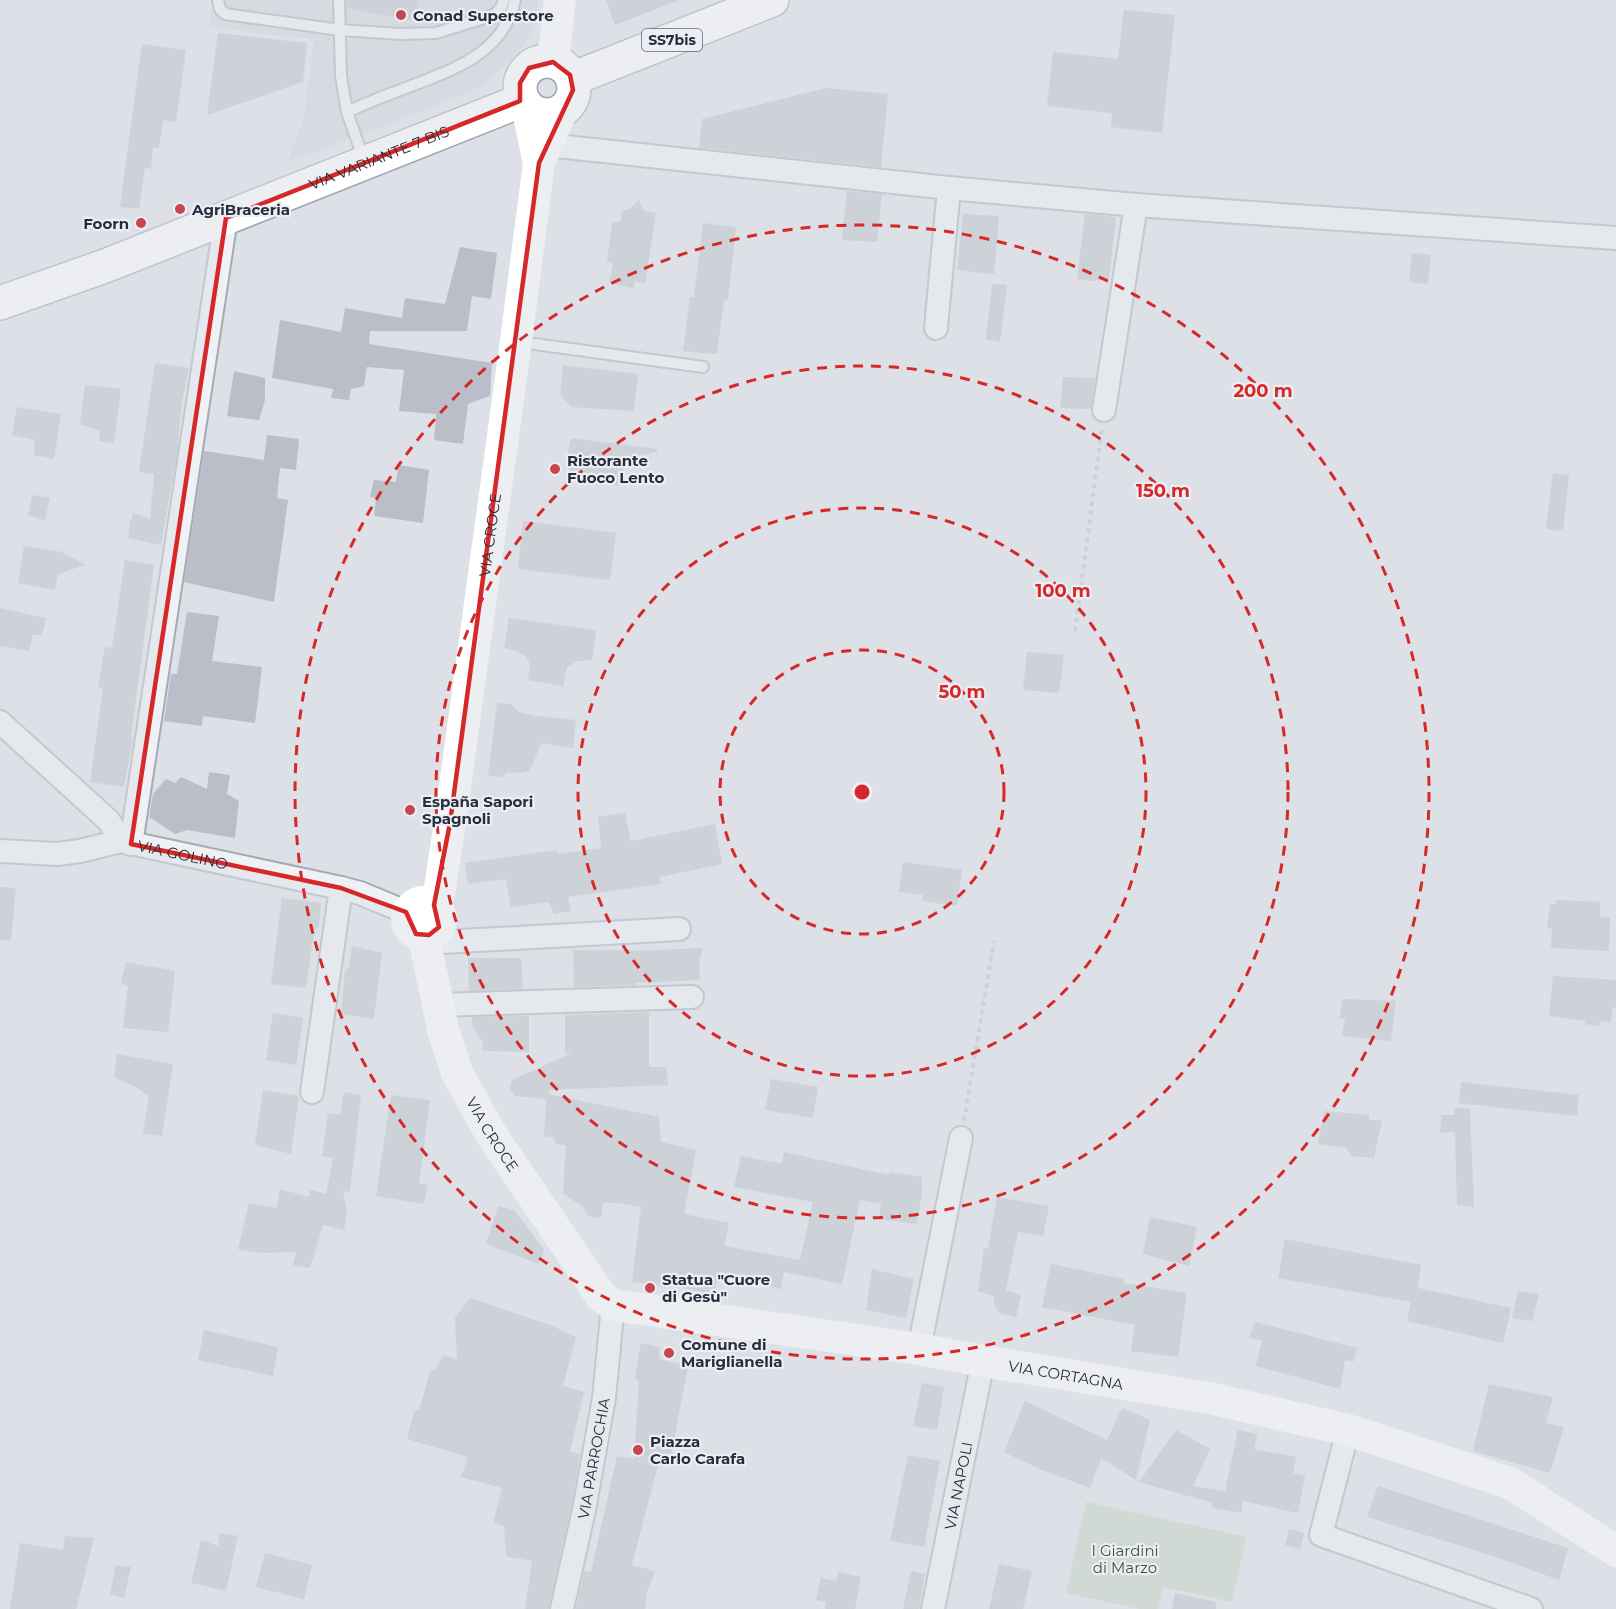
<svg xmlns="http://www.w3.org/2000/svg" width="1616" height="1609" font-family="Montserrat,sans-serif">
  <style>
    .built { fill: #cfd2db }
    .green { fill: #c1d0be }
    .building { fill: #babec8 }
    .lines { fill: none; stroke-linecap: round; stroke-linejoin: round }
    .lane-casing { stroke: #a6aab3; stroke-width: 14 }
    .street-casing { stroke: #a6aab3; stroke-width: 26 }
    .primary-casing { stroke: #9da3b1; stroke-width: 36 }
    .path { stroke: #bbbec5; stroke-width: 4; stroke-dasharray: 4.5 4.5; stroke-linecap: butt }
    .lane { stroke: #eff1f5; stroke-width: 10 }
    .street { stroke: #eff1f5; stroke-width: 22 }
    .secondary { stroke: #fff; stroke-width: 32 }
    .primary { stroke: #fff; stroke-width: 33 }
    .marked { fill: none; stroke: #d62828; stroke-width: 4.5; stroke-linejoin: round }
    .ring { fill: none; stroke: #d62828; stroke-width: 3; stroke-dasharray: 10 8 }
    .poi-dot { fill: #c7454e; stroke: #eceef4; stroke-width: 2 }
    .labels { text-anchor: middle; dominant-baseline: central; stroke-width: 4.5; stroke-linejoin: round; paint-order: stroke }
    .shield { fill: #eceef4; stroke: #626773; stroke-width: 1.5 }
    .shield-label { font-size: 14px; font-weight: bold; fill: #272d3c }
    .poi-label { font-size: 15px; font-weight: bold; fill: #272d3c; stroke: #eceef4; text-anchor: start }
    .street-label { font-size: 15px; fill: #272d3c; stroke: #eceef4 }
    .park-label { font-size: 15px; fill: #385735; stroke: #eceef4 }
    .centre { fill: #d62828; stroke: #eceef4; stroke-width: 3 }
    .ring-label { font-size: 18px; text-anchor: middle; font-weight: bold; fill: #d62828; stroke: #eceef4; stroke-width: 4.5; stroke-linejoin: round; paint-order: stroke }
  </style>
  <rect width="100%" height="100%" fill="#dde0e6"/>
  <path class="built" d="M212 0H539L531 32 525 44 503 68 486 82 473 90 368 132 287 162 298 135 304 116 314 39 209 27Z"/>
  <path class="green" d="M1086 1502 1246 1537 1232 1602 1163 1587 1158 1609H1140L1066 1593Z"/>
  <path class="building" d="M346 0H418L415 21 347 8Z
    M606 0H677V1L615 25Z
    M1124 10 1175 15 1162 133 1111 127 1112 113 1047 106 1053 52 1118 59Z
    M218 33 307 43 303 82 207 115Z
    M142 44 186 50 176 122 163 120 159 148 153 147 151 169 145 168 139 209 120 207Z
    M826 88 888 94 881 167 699 148 702 119Z
    M847 191 882 194 877 242 842 240Z
    M639 200 644 211 656 213 645 284 635 281 633 288 609 283 613 264 607 262 612 223 620 222 623 210H628Z
    M963 214 999 216 994 274 957 270Z
    M1085 214 1116 217 1109 279 1091 281 1077 279Z
    M703 223 736 227 728 301 724 300 717 354 683 351 690 297H694Z
    M460 247 497 253 491 299 472 296 467 331H370L369 344 492 363 490 396 468 404 463 444 434 440 436 414 399 411 404 370 367 367 364 386 351 389 349 400 331 398 333 389 272 378 280 320 341 332 345 308 402 318 405 298 445 304Z
    M1412 253 1431 255 1428 284 1409 282Z
    M992 284 1007 285 1000 342 986 339Z
    M155 363 189 368 181 407 178 448 161 545 128 538 130 522 133 513 150 519 154 474 139 472Z
    M563 365 638 374 634 411 572 407 560 395Z
    M234 371 265 378V400L259 420 227 416Z
    M1063 377 1095 378 1091 409 1060 408Z
    M85 385 121 389 114 443 99 441 100 431 80 424Z
    M17 407 61 414 54 459 34 455 35 440 12 435Z
    M267 435 299 439 296 470 280 468 277 498 288 500 274 602 184 582 204 451 264 460Z
    M571 438 657 449V452L624 458 622 486 569 479 571 457 568 452Z
    M399 465 429 470 423 523 374 516 376 498 370 497 374 480 396 482Z
    M1553 473 1569 475 1563 531 1546 529Z
    M32 495 50 498 45 520 28 516Z
    M523 521 616 533 610 580 518 569Z
    M24 546 62 552 85 565 58 574 55 590 18 583Z
    M125 560 154 565 131 737 133 738 124 787 90 782 103 688 98 687 105 647 112 648Z
    M0 608 46 618 42 635H33L29 651 0 646Z
    M187 612 219 616 212 661 262 667 255 723 203 716 202 726 164 721 171 674H177Z
    M509 618 596 630 592 660 577 661 567 667 563 686 528 680 530 664 525 656 519 652 504 648Z
    M1027 652 1064 655 1059 693 1023 690Z
    M497 703 511 704 519 712 535 716 576 720 573 748 541 743 530 771 520 773 508 772 501 777 488 776Z
    M209 772 230 775 227 794 239 801 235 838 187 830 175 834 149 817 153 794 166 779 175 783 181 777 207 789Z
    M625 813 631 841 715 824 722 864 660 877 661 884 568 897 571 911 554 914 549 902 511 907 506 879 468 884 465 863 557 850V854L601 848 598 817Z
    M903 862 962 870 957 906 922 901 923 895 899 892Z
    M0 887 16 888 11 940H0Z
    M282 898 321 903 319 926 314 930 306 988 271 984Z
    M1556 900 1600 902V917L1610 918 1609 951 1551 948 1552 929 1547 927 1550 904H1557Z
    M352 946 382 953 374 1019 341 1014 345 971 349 967Z
    M703 948 699 962 700 980 635 983V985L574 987 573 950H633L634 951Z
    M468 958H521L523 989 469 991Z
    M126 962 175 971 168 1032 123 1028 128 986 121 983Z
    M1553 976 1616 980V1007L1612 1009 1611 1023 1600 1021 1599 1026 1585 1024V1021L1549 1016Z
    M1343 999 1396 1001 1391 1041 1342 1036 1345 1019H1339Z
    M649 1012V1067H666L668 1085 549 1090 548 1094 659 1117 661 1142 696 1150 684 1214 729 1223 724 1246 800 1260 813 1202 734 1187 741 1156 782 1164 784 1152 889 1175 890 1172 922 1177V1192L917 1224 879 1219 881 1204 860 1200 842 1284 784 1272 781 1289 718 1277 714 1295 670 1285V1287L632 1282 641 1207 618 1203H603L601 1218 588 1216 583 1207 563 1193 566 1145 556 1144 553 1136 544 1137 546 1099 514 1096 510 1088 512 1080 572 1053H565V1015Z
    M273 1013 303 1018 296 1065 266 1060Z
    M529 1016V1052L483 1051V1042L472 1026V1017Z
    M117 1054 173 1064 162 1136 143 1134 149 1096 132 1085 114 1077Z
    M771 1079 818 1087 813 1118 765 1110Z
    M1461 1082 1579 1095 1577 1116 1459 1103Z
    M263 1090 299 1096 291 1154 255 1145Z
    M344 1092 361 1095 350 1192 343 1191 347 1210 344 1230 323 1225 310 1268 293 1265 296 1252 261 1253 238 1249 249 1203 277 1208 280 1189 309 1197 310 1190 326 1194 333 1158 322 1156 328 1113 340 1115Z
    M391 1095 430 1100 419 1183 428 1185 424 1204 376 1196Z
    M1454 1107 1470 1109 1474 1207 1457 1205 1455 1132 1440 1133 1442 1115H1455Z
    M1324 1111 1369 1115V1120H1382L1374 1158 1351 1156 1346 1148 1318 1144Z
    M997 1197 1049 1206 1043 1236 1018 1232 1006 1290 1021 1295 1016 1317 999 1313 994 1304V1296L978 1291 984 1248 988 1249Z
    M498 1206 514 1210 544 1250 539 1264 486 1244Z
    M1150 1217 1197 1227 1189 1266 1143 1254Z
    M1285 1239 1421 1265 1418 1288 1511 1308 1503 1343 1407 1321 1411 1302 1278 1278Z
    M1051 1264 1124 1279V1283L1187 1293 1178 1357 1131 1351 1135 1325 1042 1307Z
    M872 1269 914 1279 906 1318 866 1310Z
    M1518 1291 1539 1294 1532 1321 1512 1318Z
    M470 1298 550 1325 576 1337 563 1386 584 1392 570 1451 580 1454 571 1507 549 1609H525L532 1561 506 1556 504 1526 493 1523 502 1488 461 1477 468 1457 407 1439 414 1412 419 1410 430 1372 437 1368 443 1355 457 1359 455 1318Z
    M1255 1322 1357 1348 1353 1362 1345 1360 1340 1389 1256 1366 1262 1340 1249 1338Z
    M204 1330 278 1347 273 1376 198 1360Z
    M641 1343 660 1347 659 1359 688 1366 671 1456 661 1454 632 1565 655 1571 647 1592 645 1609H576L584 1571 591 1572 617 1456 634 1459 639 1382 635 1378Z
    M922 1383 944 1387 937 1430 913 1426Z
    M1489 1384 1553 1397 1546 1423 1564 1427 1550 1473 1473 1451Z
    M1025 1401 1107 1440 1122 1408 1150 1420 1136 1480 1101 1458 1090 1488 1042 1470 1004 1452Z
    M1176 1430 1210 1449 1193 1486 1225 1491 1238 1430 1257 1434 1254 1449 1296 1457 1293 1473 1305 1476 1298 1513 1243 1501 1241 1513 1212 1508 1213 1503 1139 1482Z
    M908 1455 940 1461 924 1547 890 1541Z
    M1378 1486 1568 1548 1559 1580 1493 1556 1367 1517Z
    M1289 1529 1304 1533 1300 1549 1285 1545Z
    M220 1533 238 1536 226 1591 191 1583 201 1540 218 1546Z
    M65 1536 94 1538 76 1609H10L20 1543 63 1550Z
    M265 1553 312 1565 304 1599 256 1587Z
    M999 1564 1032 1571 1023 1609H989Z
    M116 1565 131 1567 124 1598 110 1594Z
    M911 1571 925 1574 919 1609H903Z
    M838 1572 861 1577 855 1609H825L826 1602 816 1600 821 1578 836 1581Z
    M1175 1593 1216 1602V1609H1172Z"/>
  <g class="lines">
    <g class="lane-casing">
      <path id="lane" d="M218 0 220 9 225 14 340 30 400 34 436 33 494 15 501 8 504 0
        M339 0 341 76 347 112 364 160
        M347 112C370 101 395 92 419 83 462 66 504 50 515 0
        M520 342 703 367"/>
    </g>
    <g class="street-casing">
      <g id="street">
        <path d="M547 145 949 188 1136 205 1616 238"/>
        <path d="M936 328 949 188"/>
        <path d="M1104 410 1136 205"/>
        <path id="s1" d="M0 722 109 821 121 841 341 888 360 893 408 913"/>
        <path d="M131 844 226 218"/>
        <path d="M0 851 57 854 80 851 121 841"/>
        <path d="M425 943 679 929"/>
        <path d="M438 1005 692 997"/>
        <path d="M312 1092 341 888"/>
        <path d="M919 1349 961 1138"/>
        <path d="M1348 1430 1321 1535 1531 1609"/>
        <path id="s2" d="M562 1609 584 1510 604 1398 613 1305"/>
        <path id="s3" d="M933 1609 983 1361"/>
      </g>
    </g>
    <g class="primary-casing">
      <g id="primary">
        <circle cx="547" cy="88" r="27"/>
        <path d="M573 82 582 75 772 0"/>
        <path id="s6" d="M0 303 105 266 523 100"/>
      </g>
    </g>
    <path class="path" d="M1075 631 1102 428
      M964 1121 994 941"/>
    <use href="#lane" class="lane"/>
    <use href="#street" class="street"/>
    <g class="secondary">
      <path d="M553 62 560 0"/>
      <path d="M527 106 539 163"/>
      <circle cx="424" cy="919" r="17"/>
      <path id="s4" d="M433 906 439 894 450 823 516 341 539 163 562 110"/>
      <path id="s5" d="M426 936 425 943 444 1033 457 1073 491 1134 601 1296 613 1305 919 1349 983 1361 1209 1398 1348 1430 1510 1483 1616 1551"/>
    </g>
    <use href="#primary" class="primary"/>
  </g>
  <path d="M0 0H1616V1609H0ZM553 62 570 75 573 90 539 163 450 823 434 905 439 927 429 935 416 934 406 912 341 888 131 844 226 218 520 101V83L529 68Z" fill="#dde0e6" fill-opacity=".55" fill-rule="evenodd"/>
  <path class="marked" d="M553 62 570 75 573 90 539 163 450 823 434 905 439 927 429 935 416 934 406 912 341 888 131 844 226 218 520 101V83L529 68Z"/>
  <g class="ring">
    <circle cx="862" cy="792" r="142"/>
    <circle cx="862" cy="792" r="284"/>
    <circle cx="862" cy="792" r="426"/>
    <circle cx="862" cy="792" r="567"/>
  </g>
  <g class="poi-dot">
    <circle cx="401" cy="15" r="6"/>
    <circle cx="180" cy="209" r="6"/>
    <circle cx="141" cy="223" r="6"/>
    <circle cx="555" cy="469" r="6"/>
    <circle cx="410" cy="810" r="6"/>
    <circle cx="650" cy="1288" r="6"/>
    <circle cx="669" cy="1353" r="6"/>
    <circle cx="638" cy="1450" r="6"/>
  </g>
  <g class="labels">
    <rect class="shield" x="642" y="29" width="60" height="22" rx="4.5"/>
    <g class="shield-label">
      <text x="672" y="40">SS7bis</text>
    </g>
    <g class="poi-label">
      <text x="413" y="15">Conad Superstore</text>
      <text x="192" y="209">AgriBraceria</text>
      <text x="129" y="223" text-anchor="end">Foorn</text>
      <text x="567" y="460">Ristorante<tspan x="567" dy="17">Fuoco Lento</tspan></text>
      <text x="422" y="801">España Sapori<tspan x="422" dy="17">Spagnoli</tspan></text>
      <text x="662" y="1279">Statua "Cuore<tspan x="662" dy="17">di Gesù"</tspan></text>
      <text x="681" y="1344">Comune di<tspan x="681" dy="17">Mariglianella</tspan></text>
      <text x="650" y="1441">Piazza<tspan x="650" dy="17">Carlo Carafa</tspan></text>
    </g>
    <g class="street-label">
      <text stroke="none"><textPath href="#s6" startOffset="406">VIA VARIANTE 7 BIS</textPath></text>
      <text stroke="none"><textPath href="#s4" startOffset="376">VIA CROCE</textPath></text>
      <text stroke="none"><textPath href="#s1" startOffset="234">VIA GOLINO</textPath></text>
      <text stroke="none"><textPath href="#s5" startOffset="212">VIA CROCE</textPath></text>
      <text stroke="none"><textPath href="#s5" startOffset="880">VIA CORTAGNA</textPath></text>
      <text stroke="none"><textPath href="#s2" startOffset="154">VIA PARROCHIA</textPath></text>
      <text stroke="none"><textPath href="#s3" startOffset="126">VIA NAPOLI</textPath></text>
    </g>
    <g class="park-label">
      <text x="1125" y="1550">I Giardini<tspan x="1125" dy="17">di Marzo</tspan></text>
    </g>
  </g>
  <circle cx="862" cy="792" r="9" class="centre"/>
  <g class="ring-label">
    <text x="1263" y="397">200 m</text>
    <text x="1163" y="497">150 m</text>
    <text x="1063" y="597">100 m</text>
    <text x="962" y="698">50 m</text>
  </g>
</svg>
